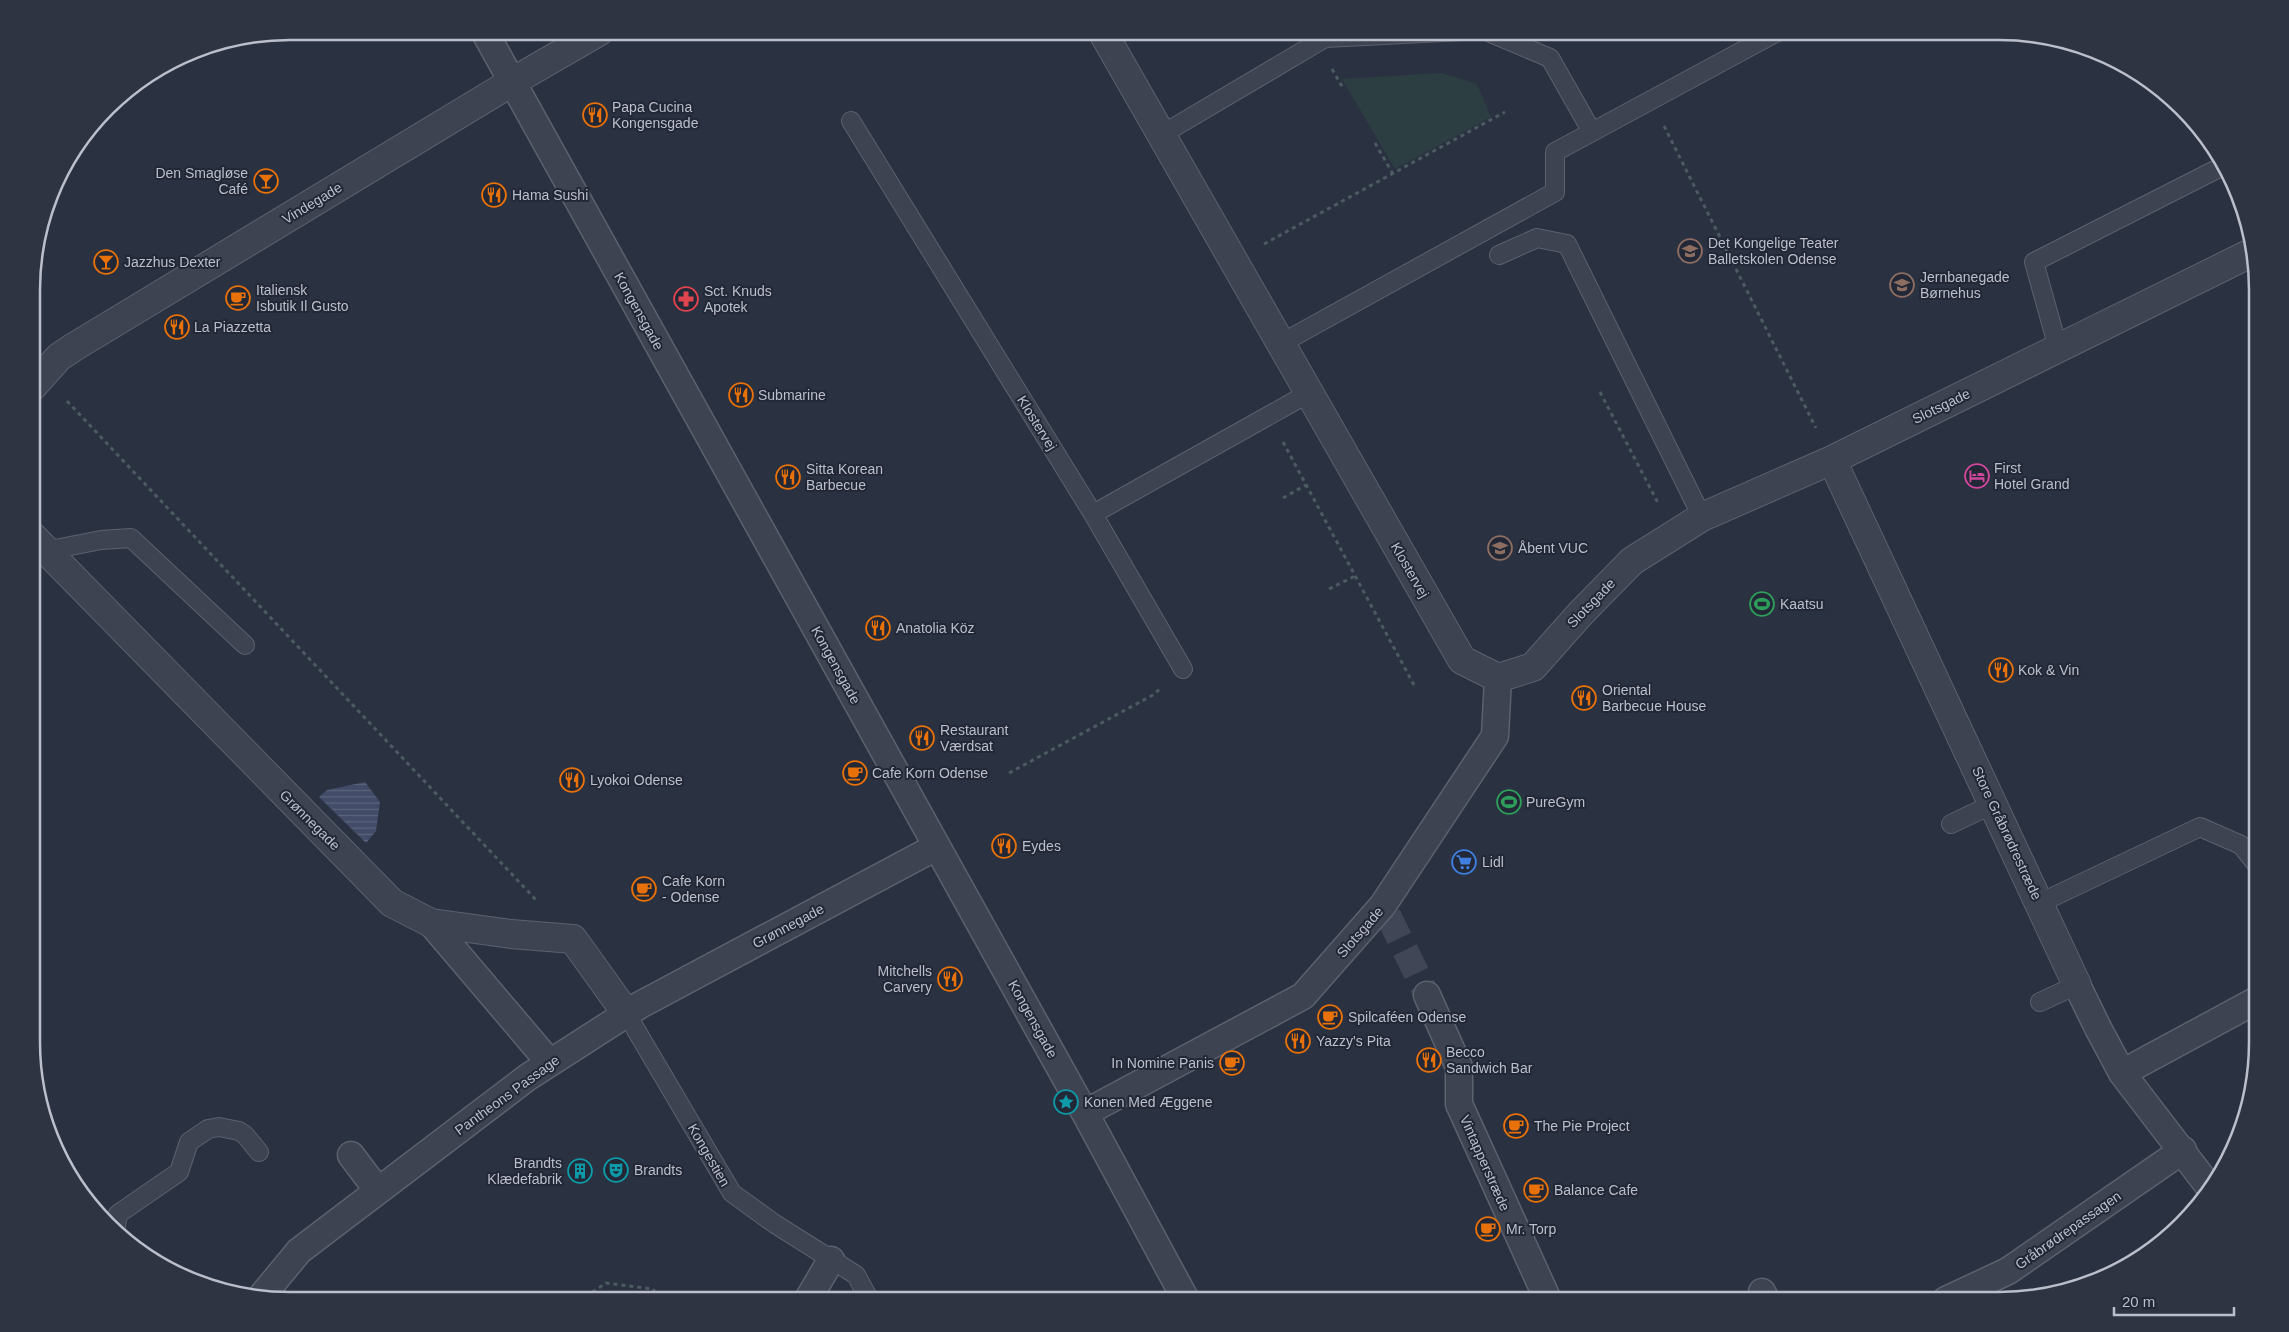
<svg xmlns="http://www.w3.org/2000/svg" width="2289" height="1332" font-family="Arial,sans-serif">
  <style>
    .park { fill: #2d3e43 }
    .water { fill: url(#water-rules) }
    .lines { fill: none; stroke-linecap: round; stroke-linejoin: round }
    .pedestrian-tunnel { stroke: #404656; stroke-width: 26; stroke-dasharray: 26 13; stroke-linecap: butt }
    .service-casing { stroke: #5c616e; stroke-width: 20 }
    .pedestrian-casing { stroke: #5c616e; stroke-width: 29 }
    .minor-casing { stroke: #5c616e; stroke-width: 30 }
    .path { stroke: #4c5b61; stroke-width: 3; stroke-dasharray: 4 4; stroke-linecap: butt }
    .service { stroke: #3e4351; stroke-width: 18 }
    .pedestrian { stroke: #3e4351; stroke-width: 26 }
    .minor { stroke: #3e4351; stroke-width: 28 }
    .labels { text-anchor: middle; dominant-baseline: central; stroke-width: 4; stroke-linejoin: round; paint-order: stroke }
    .poi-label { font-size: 14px; fill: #bbbfcb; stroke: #232837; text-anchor: start }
    .street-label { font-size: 14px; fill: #bbbfcb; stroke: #232837 }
    .rim { fill: none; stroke: #bbbfcb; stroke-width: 2.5 }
  </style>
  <defs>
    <pattern id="water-rules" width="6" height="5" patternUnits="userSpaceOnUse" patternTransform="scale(1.25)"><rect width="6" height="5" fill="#424c68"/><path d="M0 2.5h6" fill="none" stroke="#5b647c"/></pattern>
  </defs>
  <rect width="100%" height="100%" fill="#2a3141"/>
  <path class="park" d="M1441 73 1477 84 1491 117 1395 169 1342 79Z"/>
  <path class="water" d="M365 782 380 802 376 831 366 843 319 797 327 790Z"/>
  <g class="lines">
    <path class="pedestrian-tunnel" d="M1388 915 1427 995"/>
    <g class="service-casing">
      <path id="service" d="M1486 31 1550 58 1592 132
        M851 121 1093 514 1309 393
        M1161 135 1325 38 1463 31
        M1499 255 1537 238 1567 244 1702 517
        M1280 344 1555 192V152L1779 31
        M2058 348 2034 262 2225 165
        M1093 514 1183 669
        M45 551 101 540 131 538 245 645
        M1951 824 1993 804
        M2040 903 2200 827 2241 845 2257 865
        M2040 1002 2077 985
        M626 1013 732 1193 775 1224 856 1275 870 1301
        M115 1231 118 1214 179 1172 189 1142 208 1129 219 1127 239 1131 245 1135 259 1152"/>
    </g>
    <g class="pedestrian-casing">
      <path id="pedestrian" d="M484 31 1085 1113 1186 1300
        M431 923 550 1063
        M2077 985 2098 1028 2122 1073 2210 1188
        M1427 995 1459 1067V1104L1548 1300
        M2122 1073 2257 1000
        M1085 1113 1303 996 1383 905 1495 736 1498 678
        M351 1155 378 1191
        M1762 1292 1766 1300
        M261 1297 299 1251 528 1077 640 1005 936 847
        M1946 1300 2008 1271 2183 1150
        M807 1301 831 1260"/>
    </g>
    <g class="minor-casing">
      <path id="minor" d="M1102 31 1462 660 1498 678 1533 667 1581 613 1632 561 1702 517 1832 460 2253 252
        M33 386 59 357 74 347 512 82 600 31
        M1832 460 2077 985
        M33 537 392 903 431 923 511 934 573 939 626 1013"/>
    </g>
    <path class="path" d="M1332 69 1343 88
      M1664 126 1816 428
      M1375 143 1393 174
      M1264 244 1505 112
      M1600 392 1658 503
      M67 401 537 901
      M1283 442 1414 685
      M1283 498 1306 485
      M1329 589 1355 576
      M1009 773 1153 695 1162 687
      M579 1301 606 1283 653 1289 661 1301"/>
    <use href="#service" class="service"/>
    <use href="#pedestrian" class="pedestrian"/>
    <use href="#minor" class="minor"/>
  </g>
  <defs>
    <g id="restaurant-ring" transform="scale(1.25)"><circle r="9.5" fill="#232837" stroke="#e8710a" stroke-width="1.5"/><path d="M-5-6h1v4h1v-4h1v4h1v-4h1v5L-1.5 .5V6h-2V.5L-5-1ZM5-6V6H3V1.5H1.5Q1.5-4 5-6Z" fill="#e8710a"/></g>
    <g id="bar-ring" transform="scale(1.25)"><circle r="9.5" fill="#232837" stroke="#e8710a" stroke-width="1.5"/><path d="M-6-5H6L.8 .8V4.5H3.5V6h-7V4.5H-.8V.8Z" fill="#e8710a"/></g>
    <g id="school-ring" transform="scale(1.25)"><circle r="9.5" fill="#232837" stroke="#8d6e63" stroke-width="1.5"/><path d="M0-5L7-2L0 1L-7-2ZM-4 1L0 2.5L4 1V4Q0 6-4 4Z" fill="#8d6e63"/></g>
    <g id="cafe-ring" transform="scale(1.25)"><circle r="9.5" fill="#232837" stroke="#e8710a" stroke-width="1.5"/><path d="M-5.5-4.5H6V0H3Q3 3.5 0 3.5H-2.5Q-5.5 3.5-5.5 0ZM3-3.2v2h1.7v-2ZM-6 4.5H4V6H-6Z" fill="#e8710a"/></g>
    <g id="pharmacy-ring" transform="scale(1.25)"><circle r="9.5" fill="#232837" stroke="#e0444e" stroke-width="1.5"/><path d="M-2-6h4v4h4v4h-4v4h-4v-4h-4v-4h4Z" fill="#e0444e"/></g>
    <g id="hotel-ring" transform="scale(1.25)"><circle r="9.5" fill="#232837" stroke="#d1479c" stroke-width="1.5"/><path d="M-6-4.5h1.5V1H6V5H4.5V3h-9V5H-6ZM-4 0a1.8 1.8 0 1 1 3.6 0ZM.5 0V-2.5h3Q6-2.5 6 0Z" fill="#d1479c"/></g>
    <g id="university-ring" transform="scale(1.25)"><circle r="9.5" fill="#232837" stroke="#8d6e63" stroke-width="1.5"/><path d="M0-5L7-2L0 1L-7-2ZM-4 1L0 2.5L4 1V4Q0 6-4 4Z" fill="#8d6e63"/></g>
    <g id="stadium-ring" transform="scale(1.25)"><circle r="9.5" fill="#232837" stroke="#2e9e5b" stroke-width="1.5"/><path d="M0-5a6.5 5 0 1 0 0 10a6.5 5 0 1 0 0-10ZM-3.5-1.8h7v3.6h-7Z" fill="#2e9e5b"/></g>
    <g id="supermarket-ring" transform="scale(1.25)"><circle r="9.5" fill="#232837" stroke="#3f7fe0" stroke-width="1.5"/><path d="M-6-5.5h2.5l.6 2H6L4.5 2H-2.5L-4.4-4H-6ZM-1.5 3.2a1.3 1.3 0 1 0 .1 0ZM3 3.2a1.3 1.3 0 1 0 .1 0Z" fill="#3f7fe0"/></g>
    <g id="sight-ring" transform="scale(1.25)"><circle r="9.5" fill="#232837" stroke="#0f9aa8" stroke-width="1.5"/><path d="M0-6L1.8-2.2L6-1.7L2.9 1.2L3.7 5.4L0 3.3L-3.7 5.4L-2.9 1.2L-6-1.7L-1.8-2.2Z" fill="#0f9aa8"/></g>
    <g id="theatre-ring" transform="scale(1.25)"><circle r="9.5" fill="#232837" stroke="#0f9aa8" stroke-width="1.5"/><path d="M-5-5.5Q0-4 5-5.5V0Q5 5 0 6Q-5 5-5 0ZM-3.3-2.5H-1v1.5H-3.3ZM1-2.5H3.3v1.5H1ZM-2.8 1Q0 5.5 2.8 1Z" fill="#0f9aa8"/></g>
    <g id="building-ring" transform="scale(1.25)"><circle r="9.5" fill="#232837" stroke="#0f9aa8" stroke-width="1.5"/><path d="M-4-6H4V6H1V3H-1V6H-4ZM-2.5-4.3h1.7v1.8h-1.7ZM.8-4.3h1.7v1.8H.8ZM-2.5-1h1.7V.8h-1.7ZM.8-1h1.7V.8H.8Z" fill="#0f9aa8"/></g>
  </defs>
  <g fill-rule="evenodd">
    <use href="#restaurant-ring" x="595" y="115"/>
    <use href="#bar-ring" x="266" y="181"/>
    <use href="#restaurant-ring" x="494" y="195"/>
    <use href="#school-ring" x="1690" y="251"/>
    <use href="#bar-ring" x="106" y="262"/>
    <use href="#school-ring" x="1902" y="285"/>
    <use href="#cafe-ring" x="238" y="298"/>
    <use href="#pharmacy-ring" x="686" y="299"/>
    <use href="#restaurant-ring" x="177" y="327"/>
    <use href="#restaurant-ring" x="741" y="395"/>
    <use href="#hotel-ring" x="1977" y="476"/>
    <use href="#restaurant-ring" x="788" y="477"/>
    <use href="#university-ring" x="1500" y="548"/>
    <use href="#stadium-ring" x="1762" y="604"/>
    <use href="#restaurant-ring" x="878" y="628"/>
    <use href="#restaurant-ring" x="2001" y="670"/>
    <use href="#restaurant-ring" x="1584" y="698"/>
    <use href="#restaurant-ring" x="922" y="738"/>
    <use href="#cafe-ring" x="855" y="773"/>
    <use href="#restaurant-ring" x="572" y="780"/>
    <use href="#stadium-ring" x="1509" y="802"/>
    <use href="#restaurant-ring" x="1004" y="846"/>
    <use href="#supermarket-ring" x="1464" y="862"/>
    <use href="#cafe-ring" x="644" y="889"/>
    <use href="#restaurant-ring" x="950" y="979"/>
    <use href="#cafe-ring" x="1330" y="1017"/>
    <use href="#restaurant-ring" x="1298" y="1041"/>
    <use href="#restaurant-ring" x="1429" y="1060"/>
    <use href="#cafe-ring" x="1232" y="1063"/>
    <use href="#sight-ring" x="1066" y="1102"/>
    <use href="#cafe-ring" x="1516" y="1126"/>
    <use href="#theatre-ring" x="616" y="1170"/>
    <use href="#building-ring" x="580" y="1171"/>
    <use href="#cafe-ring" x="1536" y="1190"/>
    <use href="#cafe-ring" x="1488" y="1229"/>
  </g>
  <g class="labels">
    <g class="poi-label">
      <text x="612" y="107">Papa Cucina<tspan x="612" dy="16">Kongensgade</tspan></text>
      <text x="248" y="173" text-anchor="end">Den Smagløse<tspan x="248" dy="16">Café</tspan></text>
      <text x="512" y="195">Hama Sushi</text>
      <text x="1708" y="243">Det Kongelige Teater<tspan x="1708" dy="16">Balletskolen Odense</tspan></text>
      <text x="124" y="262">Jazzhus Dexter</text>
      <text x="1920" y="277">Jernbanegade<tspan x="1920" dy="16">Børnehus</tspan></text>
      <text x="256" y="290">Italiensk<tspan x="256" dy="16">Isbutik Il Gusto</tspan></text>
      <text x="704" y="291">Sct. Knuds<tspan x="704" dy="16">Apotek</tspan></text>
      <text x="194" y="327">La Piazzetta</text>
      <text x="758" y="395">Submarine</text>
      <text x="1994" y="468">First<tspan x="1994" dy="16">Hotel Grand</tspan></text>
      <text x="806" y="469">Sitta Korean<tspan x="806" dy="16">Barbecue</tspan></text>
      <text x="1518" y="548">Åbent VUC</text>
      <text x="1780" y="604">Kaatsu</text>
      <text x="896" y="628">Anatolia Köz</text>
      <text x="2018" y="670">Kok &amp; Vin</text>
      <text x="1602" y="690">Oriental<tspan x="1602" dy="16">Barbecue House</tspan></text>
      <text x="940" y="730">Restaurant<tspan x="940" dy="16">Værdsat</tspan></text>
      <text x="872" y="773">Cafe Korn Odense</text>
      <text x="590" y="780">Lyokoi Odense</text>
      <text x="1526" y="802">PureGym</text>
      <text x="1022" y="846">Eydes</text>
      <text x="1482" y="862">Lidl</text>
      <text x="662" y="881">Cafe Korn<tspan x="662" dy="16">- Odense</tspan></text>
      <text x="932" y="971" text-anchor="end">Mitchells<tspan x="932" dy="16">Carvery</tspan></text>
      <text x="1348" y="1017">Spilcaféen Odense</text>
      <text x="1316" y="1041">Yazzy's Pita</text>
      <text x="1446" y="1052">Becco<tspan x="1446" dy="16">Sandwich Bar</tspan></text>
      <text x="1214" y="1063" text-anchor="end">In Nomine Panis</text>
      <text x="1084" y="1102">Konen Med Æggene</text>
      <text x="1534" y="1126">The Pie Project</text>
      <text x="562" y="1163" text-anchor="end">Brandts<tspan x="562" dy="16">Klædefabrik</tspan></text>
      <text x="634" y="1170">Brandts</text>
      <text x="1554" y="1190">Balance Cafe</text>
      <text x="1506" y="1229">Mr. Torp</text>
    </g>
    <g class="street-label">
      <text transform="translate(312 203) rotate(-31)">Vindegade</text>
      <text transform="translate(639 311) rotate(61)">Kongensgade</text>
      <text transform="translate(1941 406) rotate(-26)">Slotsgade</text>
      <text transform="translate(1037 423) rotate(58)">Klostervej</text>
      <text transform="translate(1410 570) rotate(60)">Klostervej</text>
      <text transform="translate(1591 603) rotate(-46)">Slotsgade</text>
      <text transform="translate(836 665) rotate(61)">Kongensgade</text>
      <text transform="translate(310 820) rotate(45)">Grønnegade</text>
      <text transform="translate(2007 833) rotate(65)">Store Gråbrødrestræde</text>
      <text transform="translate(788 926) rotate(-28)">Grønnegade</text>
      <text transform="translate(1360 932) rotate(-49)">Slotsgade</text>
      <text transform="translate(1033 1019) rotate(61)">Kongensgade</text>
      <text transform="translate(507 1095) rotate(-36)">Pantheons Passage</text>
      <text transform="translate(709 1155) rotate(60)">Kongestien</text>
      <text transform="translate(1485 1163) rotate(66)">Vintapperstræde</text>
      <text transform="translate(2068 1230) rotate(-35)">Gråbrødrepassagen</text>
    </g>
  </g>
  <path d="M0 0H2289V1332H0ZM290 40H1999A250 250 0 0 1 2249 290V1042A250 250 0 0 1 1999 1292H290A250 250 0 0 1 40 1042V290A250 250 0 0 1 290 40Z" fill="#2f3443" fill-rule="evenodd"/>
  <path class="rim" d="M290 40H1999A250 250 0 0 1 2249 290V1042A250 250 0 0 1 1999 1292H290A250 250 0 0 1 40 1042V290A250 250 0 0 1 290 40Z"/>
  <path d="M2114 1307v8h120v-8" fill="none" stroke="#bbbfcb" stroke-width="2.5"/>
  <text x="2122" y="1307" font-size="15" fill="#bbbfcb" stroke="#232837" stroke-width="4" paint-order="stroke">20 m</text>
</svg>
